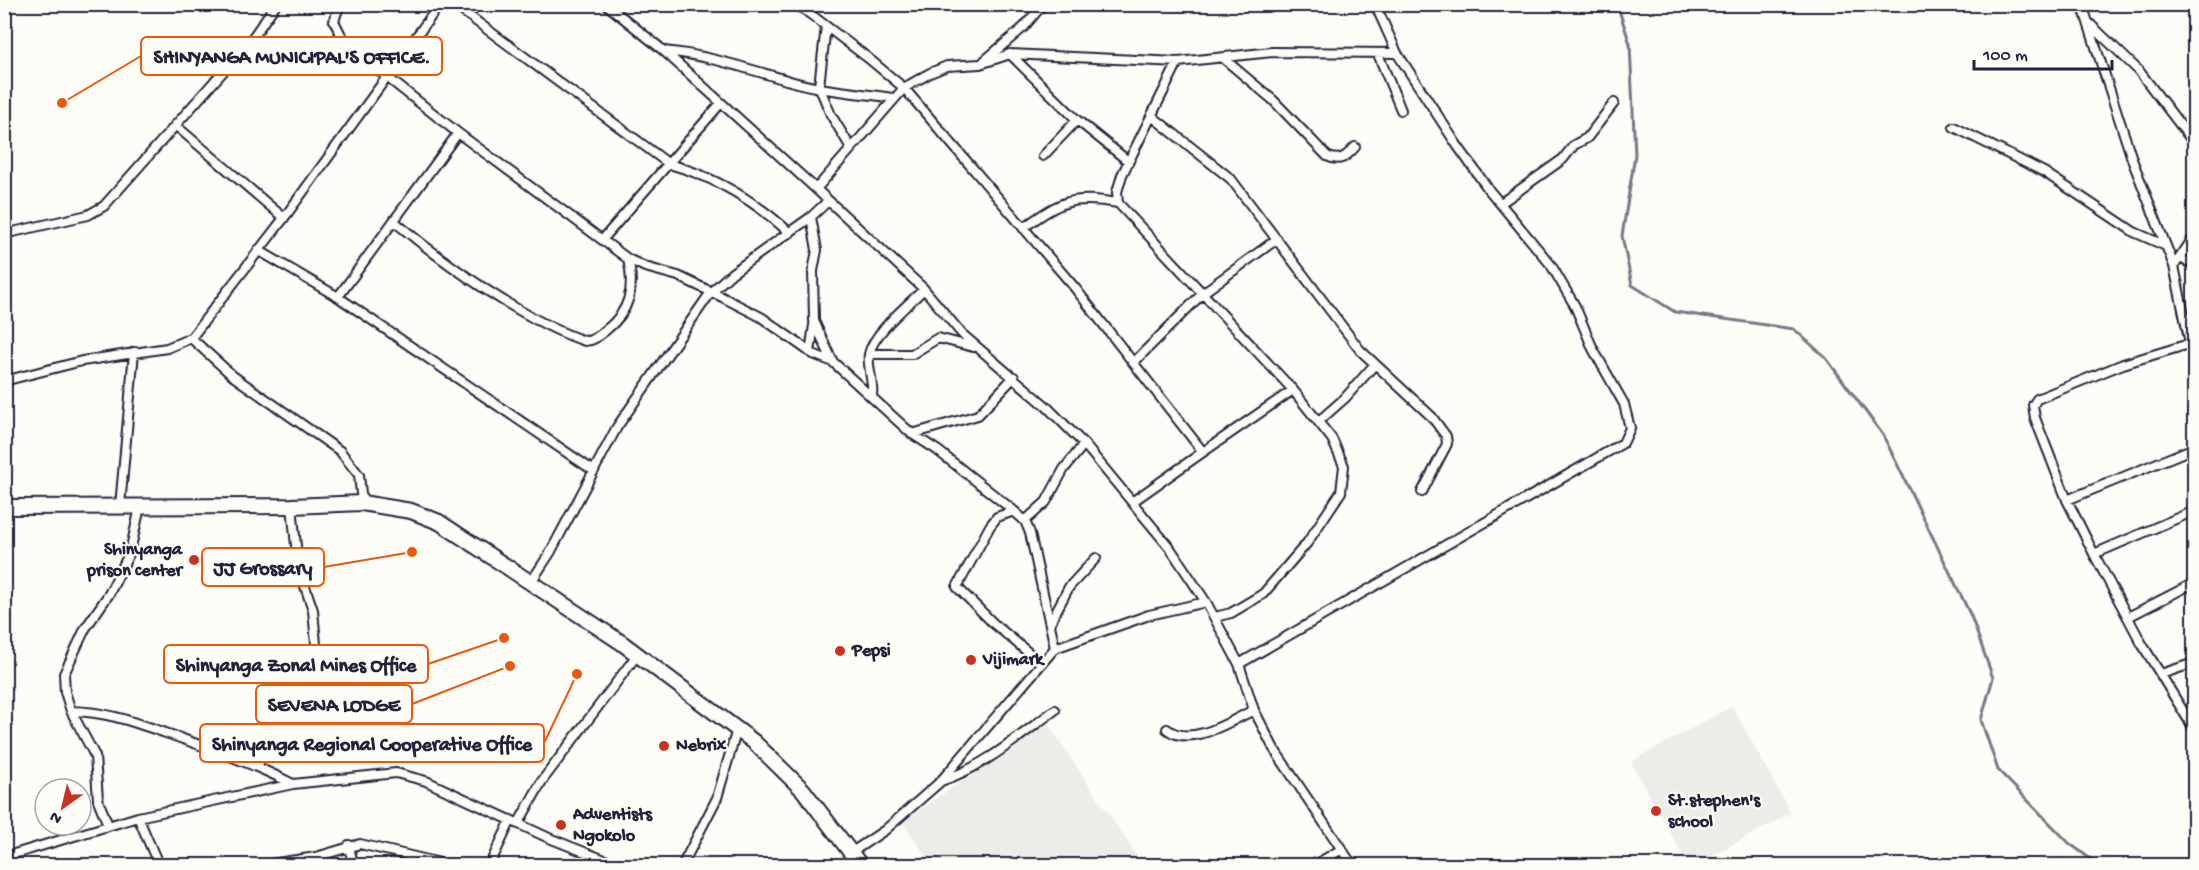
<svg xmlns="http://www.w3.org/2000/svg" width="2199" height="870" font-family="'Gochi Hand',sans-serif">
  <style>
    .built { fill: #ecece9 }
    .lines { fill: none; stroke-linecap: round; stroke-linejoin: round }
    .stream { stroke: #787885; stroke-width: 3 }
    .street-casing { stroke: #22223b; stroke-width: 12 }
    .highway-casing { stroke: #22223b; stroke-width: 18 }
    .street { stroke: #fdfcf7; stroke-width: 8 }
    .highway { stroke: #fdfcf7; stroke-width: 14 }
    .poi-dot { fill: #c8321e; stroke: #fdfcf7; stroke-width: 2 }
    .labels { text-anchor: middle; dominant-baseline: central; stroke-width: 4.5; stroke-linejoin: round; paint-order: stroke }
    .poi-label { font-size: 18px; font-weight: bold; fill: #22223b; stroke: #fdfcf7; text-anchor: start }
    .leader { fill: none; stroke: #e8590c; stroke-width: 2 }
    .callout-dot { fill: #e8590c; stroke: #fdfcf7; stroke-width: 2 }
    .callout { fill: #fdfcf7; stroke: #e8590c; stroke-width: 2 }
    .callout-label { font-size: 20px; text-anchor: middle; font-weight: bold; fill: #22223b }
  </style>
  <rect width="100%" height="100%" fill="#fdfcf7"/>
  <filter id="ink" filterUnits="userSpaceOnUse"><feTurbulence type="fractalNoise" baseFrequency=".0167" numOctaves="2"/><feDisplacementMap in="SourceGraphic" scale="12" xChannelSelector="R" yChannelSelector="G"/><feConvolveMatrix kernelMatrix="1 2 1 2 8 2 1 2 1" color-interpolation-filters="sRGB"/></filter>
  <g filter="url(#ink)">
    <path class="built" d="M1732 706 1791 813 1695 865H1688L1631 762Z
      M1048 724 1143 865H932L902 821Z"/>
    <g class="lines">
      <path class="stream" d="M1617 4 1630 44 1635 155 1622 236 1632 285 1675 312 1794 329 1826 358 1883 435 1971 616 1993 678 1981 720 1998 770 2069 843 2100 866"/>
      <g class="street-casing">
        <path id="street" d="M340 4 334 21 341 35 359 55 458 133 628 259 645 267 678 276 722 297 761 317 813 354 833 362 912 434 937 450 1014 511 1025 521 1030 533 1055 648
          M453 4 669 164C716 177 754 200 790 233
          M606 4 664 51 816 189 924 289 962 334 1046 406 1084 444 1170 548 1206 602 1239 664 1254 710 1274 749 1353 866
          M797 4 868 58 904 88 1075 288 1203 452 1132 502
          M2082 4 2133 162 2174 266 2194 363
          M2089 23 2139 71 2194 143
          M826 26 819 86 831 115 851 148
          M664 51C708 55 748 69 790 81 824 91 859 93 894 98
          M1010 54 1077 120 1128 161
          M1378 54 1401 110
          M1223 58 1273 100 1327 156C1340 163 1347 156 1355 147
          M984 61 1024 27 1043 4
          M1178 62 1122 175 1117 192 1118 203 1293 390 1332 439 1344 466 1341 492 1307 543 1263 594 1231 613 1215 617
          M1153 117 1231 179 1360 350 1432 417 1446 436 1447 444 1422 492
          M175 125 284 218
          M1954 127 2044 172 2134 232 2166 246
          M1043 156 1077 120
          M816 189 904 88 930 73 947 66 980 64 1010 54 1178 62 1272 52 1397 53
          M1501 203 1563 159 1574 145 1587 138 1614 103
          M811 217 817 250 813 271 814 321 833 362
          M395 222C444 263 524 321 585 341 594 341 599 335 606 330 630 311 635 288 628 259
          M1023 228C1061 201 1071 195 1118 203
          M4 234 88 215 104 206 251 40 276 4
          M603 239 721 103
          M258 250 338 297 594 471
          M2180 258 2194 265
          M2174 266 2194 237
          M338 297 458 133
          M191 338 233 376 340 451 359 475 362 503
          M2189 344 2123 364 2037 399 2033 405 2035 418 2067 500 2094 554 2142 644 2194 729
          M810 352 814 325
          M869 354H912L938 338 973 347
          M1135 361 1204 292 1277 239
          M4 381 82 361 167 348 191 338 284 218 440 4
          M872 396C874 382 867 368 869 354 873 333 908 305 924 289
          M1319 421 1345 398 1375 364
          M912 434 978 415 1014 377
          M1203 452 1293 390
          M2067 500 2194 448
          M120 506 134 352
          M1014 511 997 517 990 526 957 587 993 623 1041 663
          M1025 521 1046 502 1064 469 1084 444
          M2094 554 2194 511
          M531 582 550 553 617 427 711 292 732 273 811 217 828 201
          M2128 617 2194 583
          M1051 621 1069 587 1096 558
          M1239 664 1623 443 1630 428 1624 404 1593 349 1575 306 1551 265 1489 190 1457 145 1397 53 1375 4
          M2161 674 2194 663
          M71 711C106 712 128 720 160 731 206 747 250 762 293 784
          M1167 729C1191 748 1230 721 1254 710
          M257 765 293 717 316 644 313 610 298 566 292 506
          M941 781C983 768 1019 736 1055 710
          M138 817 159 866
          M518 824 542 781 637 655
          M108 825 98 800 95 756 71 711 65 692 64 674 85 629 109 594 130 552 140 507
          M349 845 353 866
          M852 852 885 830 940 782 1055 648 1149 615 1206 602
          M4 857 138 817 293 784 396 773 426 781 549 838 620 866
          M257 866 316 857 360 844 453 866
          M489 866 511 820
          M682 866 717 798 737 729
          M1313 866 1342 849"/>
      </g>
      <g class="highway-casing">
        <path id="highway" d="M4 507 292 506 362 503 411 511 439 522 622 643 754 742 803 790 861 866"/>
      </g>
      <use href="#street" class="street"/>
      <use href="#highway" class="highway"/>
    </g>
  </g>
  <g class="poi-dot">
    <circle cx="194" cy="560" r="6"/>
    <circle cx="840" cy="651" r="6"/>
    <circle cx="971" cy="660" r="6"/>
    <circle cx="664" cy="746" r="6"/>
    <circle cx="1656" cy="811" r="6"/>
    <circle cx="561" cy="825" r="6"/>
  </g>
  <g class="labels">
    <g class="poi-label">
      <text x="182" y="550" text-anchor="end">Shinyanga<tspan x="182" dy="21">prison center</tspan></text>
      <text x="852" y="651">Pepsi</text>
      <text x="983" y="660">Vijimark</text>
      <text x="676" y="746">Nebrix</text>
      <text x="1668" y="801">St.stephen's<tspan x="1668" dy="21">school</tspan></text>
      <text x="573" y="815">Adventists<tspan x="573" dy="21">Ngokolo</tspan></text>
    </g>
  </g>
  <path class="leader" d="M62 103L141 56M412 552L324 567M504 638L428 664M510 666L412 704M577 674L544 743"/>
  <g class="callout-dot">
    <circle cx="62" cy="103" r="6"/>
    <circle cx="412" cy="552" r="6"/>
    <circle cx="504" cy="638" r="6"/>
    <circle cx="510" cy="666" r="6"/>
    <circle cx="577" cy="674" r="6"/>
  </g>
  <g class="callout">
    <rect x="141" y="37" width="301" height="38" rx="6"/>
    <rect x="202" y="548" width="122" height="38" rx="6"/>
    <rect x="164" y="645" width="264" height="38" rx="6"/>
    <rect x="256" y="685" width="156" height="38" rx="6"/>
    <rect x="200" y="724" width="344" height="38" rx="6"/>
  </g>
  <g class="callout-label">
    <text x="292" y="63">SHINYANGA MUNICIPAL'S OFFICE.</text>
    <text x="263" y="574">JJ Grossary</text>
    <text x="296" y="671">Shinyanga Zonal Mines Office</text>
    <text x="334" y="711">SEVENA LODGE</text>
    <text x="372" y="750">Shinyanga Regional Cooperative Office</text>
  </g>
  <rect width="2199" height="870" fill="none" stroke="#fdfcf7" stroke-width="24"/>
  <rect x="12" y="12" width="2175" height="846" fill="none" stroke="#22223b" stroke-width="2" filter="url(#ink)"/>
  <g transform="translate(63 807) rotate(214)"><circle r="28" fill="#fdfcf7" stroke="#a5a5ac" stroke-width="1.5"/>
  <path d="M0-4.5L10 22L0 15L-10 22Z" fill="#c8321e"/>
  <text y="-9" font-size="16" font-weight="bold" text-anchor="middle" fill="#22223b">N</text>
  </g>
  <path d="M1974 60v9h138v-9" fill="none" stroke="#22223b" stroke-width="3"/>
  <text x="1983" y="60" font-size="18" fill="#22223b" stroke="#fdfcf7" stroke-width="4.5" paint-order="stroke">100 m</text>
</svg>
